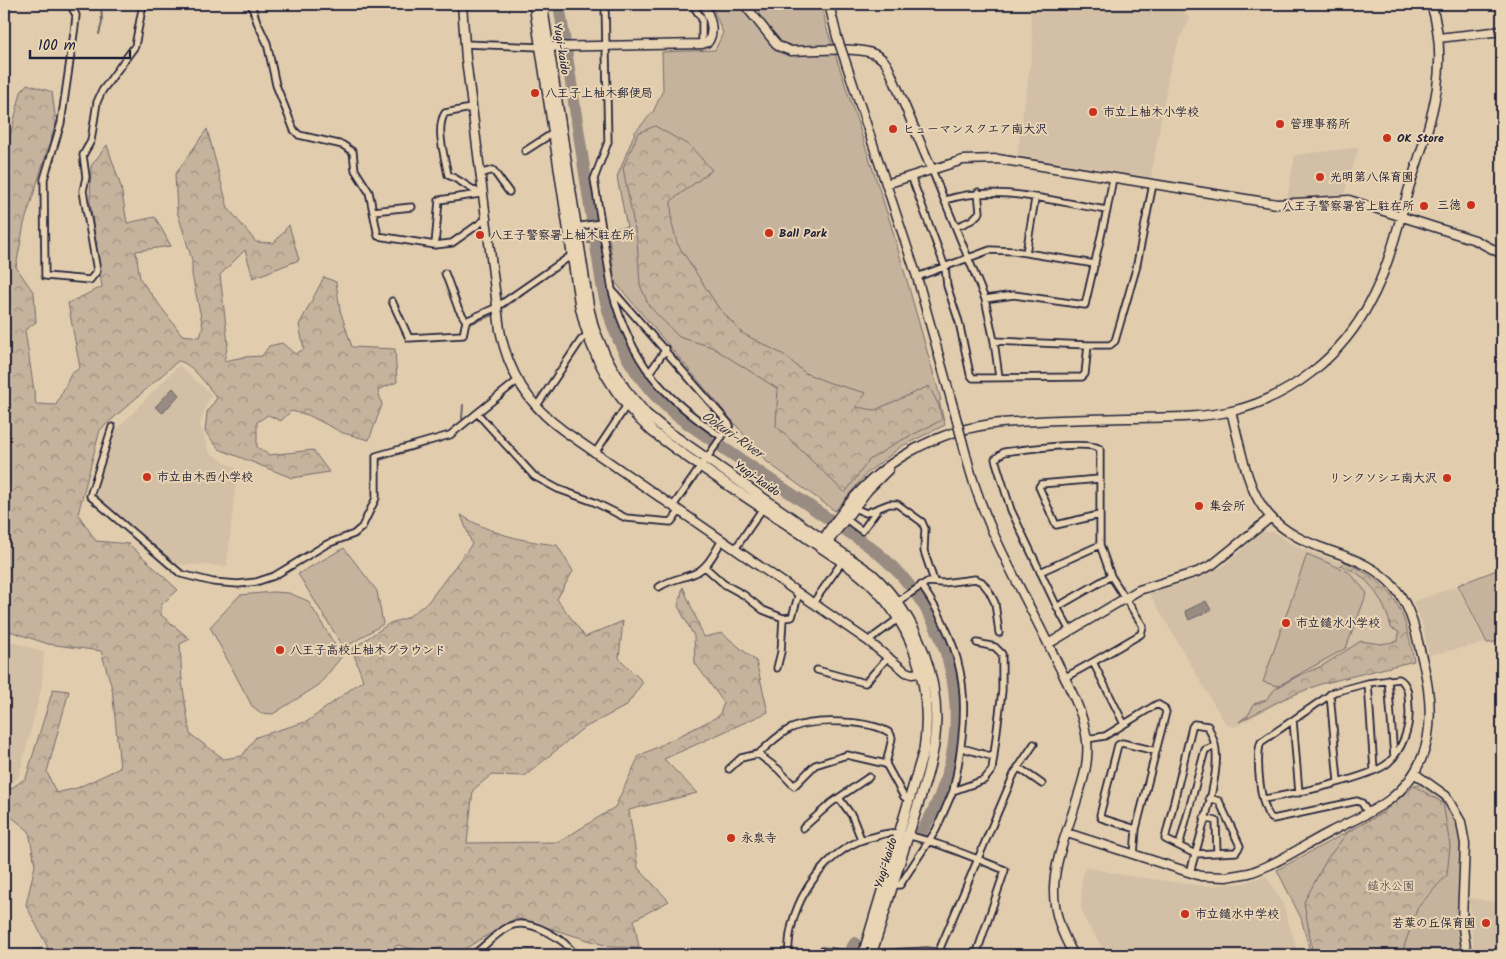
<svg xmlns="http://www.w3.org/2000/svg" width="1506" height="959" font-family="Kalam,'Klee One',sans-serif">
  <style>
    .built { fill: #d2bfa5 }
    .green { fill: #c5b39d; stroke: #746a6c }
    .forest { fill: url(#forest-crowns); stroke: #746a6c }
    .water { fill: #988c82; stroke: #696266 }
    .lines { fill: none; stroke-linecap: round; stroke-linejoin: round }
    .stream { stroke: #696266; stroke-width: 2 }
    .river { stroke: #988c82; stroke-width: 12 }
    .street-casing { stroke: #22223b; stroke-width: 9 }
    .secondary-casing { stroke: #22223b; stroke-width: 11 }
    .primary-casing { stroke: #22223b; stroke-width: 12 }
    .street { stroke: #e9d4b3; stroke-width: 5.5 }
    .secondary { stroke: #e9d4b3; stroke-width: 8 }
    .primary { stroke: #e9d4b3; stroke-width: 9 }
    .secondary-bridge-casing { stroke: #22223b; stroke-width: 11; stroke-linecap: butt }
    .secondary-bridge { stroke: #e9d4b3; stroke-width: 8 }
    .poi-dot { fill: #c8321e; stroke: #e9d4b3; stroke-width: 2 }
    .labels { text-anchor: middle; dominant-baseline: central; stroke-width: 4; stroke-linejoin: round; paint-order: stroke }
    .street-label { font-size: 12px; fill: #22223b; stroke: #e9d4b3 }
    .poi-label { font-size: 12px; font-weight: bold; fill: #22223b; stroke: #e9d4b3; text-anchor: start }
    .park-label { font-size: 12px; fill: #433f4f; stroke: #e9d4b3 }
    .water-label { font-size: 14px; font-style: italic; fill: #454250; stroke: #e9d4b3 }
  </style>
  <defs>
    <pattern id="forest-crowns" width="20" height="18" patternUnits="userSpaceOnUse" patternTransform="scale(1.25)"><rect width="20" height="18" fill="#c5b39d"/><path d="M2 6a3 3 0 1 1 6 0M12 15a3 3 0 1 1 6 0" fill="none" stroke="#a09181"/></pattern>
  </defs>
  <rect width="100%" height="100%" fill="#e1cdae"/>
  <filter id="ink" filterUnits="userSpaceOnUse"><feTurbulence type="fractalNoise" baseFrequency=".02" numOctaves="2"/><feDisplacementMap in="SourceGraphic" scale="10" xChannelSelector="R" yChannelSelector="G"/><feConvolveMatrix kernelMatrix="1 2 1 2 8 2 1 2 1" color-interpolation-filters="sRGB"/></filter>
  <g filter="url(#ink)">
    <path class="built" d="M1029 4H1175L1190 18 1180 38 1170 68 1151 177 1017 155 1033 45Z
      M1359 147 1344 194 1287 199 1295 155Z
      M179 365 212 395 206 404 200 425 210 453 237 469 227 566 173 564 94 496 114 432Z
      M1262 532H1274L1297 547 1357 568 1404 616 1409 638 1357 673 1309 687 1235 727 1231 726 1225 723 1149 593 1198 579 1222 567Z
      M1457 586 1485 643 1429 655 1422 622 1413 602Z
      M4 639 44 652 42 686 19 776 9 786 4 784Z
      M1085 867 1122 875 1205 886 1244 883 1266 876 1283 904 1299 955H1107L1086 922 1081 907 1082 880Z
      M1469 898 1502 903V955H1474Z"/>
    <path class="green" d="M711 4H822L826 26 891 225 941 400 939 401 945 425 902 446 867 473 835 511 767 462 615 282 608 229 627 227 617 177 635 132 653 112 663 90 662 52 715 50 723 33Z
      M344 548 377 591 383 624 344 648 298 574Z
      M1307 554 1349 572 1367 593 1346 648 1278 686 1263 682Z
      M1502 568V641L1487 643 1458 585Z
      M273 592 289 593 308 601 342 656 319 685 273 714 261 713 252 706 210 627 240 595Z
      M1424 784C1446 800 1457 817 1462 844L1459 911 1464 955H1311L1301 918 1277 870 1382 813 1414 786Z"/>
    <path class="forest" d="M27 84 52 92 56 123 24 224 16 267 34 293 36 322 25 330 36 404 56 405 71 374 80 368 68 303 102 287 90 201 91 166 107 145 121 187 127 223 155 217 171 246 136 251 140 279 182 335 200 337 203 327 192 275V260L177 211 175 175 207 129 228 208 256 242 274 243 289 225 299 260 253 278 245 250 220 275 228 344 224 361 244 357 262 356 269 346 282 343 295 354 304 349 299 325 324 277 336 282 340 310 352 347 395 349 397 382 378 390 382 405 369 440 343 433 308 415 291 411 281 421 268 415 257 422V447L269 455 313 450 329 472 292 478 219 449 205 432 207 412 217 398C209 388 191 362 178 361L100 430 78 514 96 541 129 544 178 590 161 605V615L190 639 180 644 182 682 190 734 224 759 242 756 256 737 308 721 363 680 352 649 390 623 407 618 428 602 472 544 461 515C491 534 522 541 557 545L573 571 557 599 585 637 623 621 619 658 643 682 626 706 582 729 525 776 491 775 473 790 467 843 559 842 615 807 639 756 719 716 724 703 695 663 694 636 678 606 683 587 704 637 722 633 756 661 768 712 664 759 697 793 629 810 638 868 669 901 634 920 639 948 611 947 516 918 458 953 441 948 423 952 398 945 383 955H15L22 951 48 948 26 905 35 865 29 831 4 811V789L9 790 26 778 53 689 69 691 47 772 56 793 77 788 120 768 112 688 101 651 48 644 4 629V161L21 92Z
      M655 126 690 146 712 170 671 201 672 224 677 243 718 307 742 333 784 355 805 373 830 383 866 393 856 407 875 410 929 386 939 406 942 420 898 442 869 460 845 493 776 426 778 389 712 347 679 337 649 306 640 285 637 240 623 168 638 133Z
      M1345 562C1396 585 1404 608 1414 661L1321 684 1283 699 1239 722 1249 714 1254 704 1266 700 1275 689 1298 676 1322 666 1361 641 1381 644 1398 641 1399 632 1391 628C1388 611 1375 587 1361 576 1355 571 1347 568 1340 565Z
      M1414 786 1443 803 1450 846 1447 875 1418 907 1401 955H1313L1304 902 1327 859 1348 832 1382 813Z
      M527 949 557 955H518Z"/>
    <path class="water" d="M173 388 179 395 163 413 155 407Z
      M1206 601 1211 610 1189 620 1185 611Z"/>
    <g class="lines">
      <path class="stream" d="M99 34 102 22 101 4
        M588 243 595 237
        M502 309 563 265
        M469 324 493 315
        M462 419 463 405
        M380 460 449 438"/>
      <path class="river" d="M559 4 602 285C613 340 633 379 676 415 722 448 770 479 817 511 840 527 867 542 888 562 964 633 977 743 922 831
        M847 955 855 943"/>
      <g class="street-casing">
        <path id="street" d="M70 4 76 15 75 26 61 123 44 179 45 276 90 280 97 271 83 191 86 177 83 155 91 141 97 102 102 91 135 46 143 4
          M251 4 257 22 267 43 276 85 294 130 299 135 343 145 353 152 355 170 369 192 378 236 435 245 452 243 486 219
          M605 4 608 142 594 179 612 290 730 425 673 506
          M692 4 702 19V44
          M464 44 540 47
          M471 108 445 113C435 128 445 158 448 175 461 180 469 189 482 194
          M525 151 553 133
          M932 170 985 299 994 341 999 377
          M480 174 493 170 509 192
          M911 176 945 267 947 286 959 322 970 374 973 378 1082 377 1085 374 1088 345H1110L1115 341 1136 269 1153 184
          M945 200C997 183 1054 202 1107 210L1085 305 1014 295 985 299
          M1107 210 1113 178
          M373 211 412 207
          M575 227 601 223
          M956 227 972 220 980 212 978 192
          M435 245 439 200 480 194
          M1026 253 1035 199
          M445 273 458 308 466 321 497 307 572 255
          M917 277 990 250 1014 251 1095 264
          M612 291C631 362 662 397 722 437
          M392 301 409 338 463 335 466 321
          M994 341 1088 345
          M649 373 666 349
          M536 407 581 340 587 335
          M478 414 534 476 558 489 594 502 626 518 671 522 680 511
          M112 427 90 496 181 574 213 582 238 584 256 582 274 576 327 544 354 534 362 527 376 498V456L450 435 517 381
          M595 453 627 405
          M1099 479 1041 484 1039 487 1056 525 1099 515
          M854 508 866 513 889 504H897L922 522 925 529 924 551 934 581
          M846 519 862 531 878 509
          M735 549 763 508
          M705 567 724 584 744 595 763 610 783 618 792 617 799 593
          M1040 572 1100 545
          M921 585C970 655 971 710 953 791
          M659 587C671 579 680 579 693 574 707 569 715 552 722 540
          M897 602 927 582 943 583 975 579 982 582 989 591 995 603 999 633
          M813 603 842 562
          M1057 607 1111 576
          M1070 631 1057 607 1011 510 995 459 1004 452C1019 450 1091 440 1100 449V545L1111 576 1143 626 1141 634 1093 662 1124 724
          M868 641 898 619
          M777 668 781 652 783 618
          M817 670 865 683 889 656
          M1064 678 1093 662
          M1388 679 1394 757
          M1368 683 1374 770
          M1330 694 1338 781
          M1293 720 1299 793
          M1087 739 1105 736 1157 704 1164 708 1166 712 1136 829 1134 855
          M962 748 994 757
          M758 754C769 745 779 733 792 728 813 718 870 720 890 733L892 738 886 764
          M1018 767 1042 784
          M729 769 741 758 758 754 778 769 794 786 815 765 847 755 886 764 904 797 911 799
          M839 798 852 816 861 839
          M1263 799C1289 795 1371 778 1388 763 1402 750 1410 728 1409 710 1408 699 1410 685 1399 679L1368 683 1334 692 1261 742C1255 754 1260 813 1273 819L1357 801 1362 803 1367 812
          M1204 818 1216 821 1217 853
          M803 828 831 803 869 777
          M1136 829 1101 818 1100 815 1118 745 1122 743 1156 751
          M1179 846 1205 750 1215 746
          M1190 873C1198 841 1219 782 1216 752 1216 743 1211 734 1208 726L1194 724 1192 727 1165 839 1195 854 1236 852 1240 846 1219 801 1209 798
          M893 885H900L936 830 953 791 984 780 992 770 1002 691V654L995 647 977 643
          M938 953 1014 774 1034 744
          M473 955C485 946 497 932 510 926 530 918 565 939 575 955
          M788 955C789 946 789 937 791 929 799 889 833 845 873 837 880 835 889 832 896 833 928 838 974 858 1005 870L976 955
          M815 955 822 951 864 955"/>
      </g>
      <g class="secondary-casing">
        <path id="secondary" d="M462 4 466 59 500 330C508 372 529 406 564 431L868 641 906 672 912 674 925 672
          M744 4 778 46 791 51C811 51 858 46 874 54 882 57 887 63 890 71L932 170
          M829 4 837 37
          M1438 38 1502 31
          M544 47 702 44 708 42C716 30 709 16 704 4
          M847 66 917 277 954 410
          M886 184 963 160 998 159 1277 204 1349 200 1475 240 1502 254
          M966 455C983 527 1024 592 1056 660 1068 685 1084 712 1087 741 1089 760 1084 778 1078 796 1059 859 1037 893 1074 955
          M822 544C825 533 834 523 840 515 878 462 937 429 1001 423 1043 420 1084 419 1126 418 1161 417 1197 419 1232 411 1291 397 1342 356 1370 302 1389 267 1398 225 1409 188 1429 126 1452 69 1431 4
          M825 546 868 490 889 469
          M1048 644 1139 590 1197 572 1212 565 1270 518
          M1414 773 1446 796 1461 822 1465 844 1462 921 1467 955
          M1067 833 1201 876 1226 877 1249 873C1277 864 1303 846 1330 832 1349 822 1372 813 1389 800 1435 765 1435 713 1423 662 1416 636 1413 610 1395 588 1378 568 1355 559 1331 551 1250 525 1250 485 1231 411
          M866 955 927 952 951 955"/>
      </g>
      <g class="primary-casing">
        <path id="primary" d="M534 4 580 306C591 356 614 398 653 432 700 468 751 500 800 533 819 547 840 559 859 574 912 617 934 684 924 750L863 955
          M542 4 589 309 594 329 606 357 625 389 646 414 667 431 872 574C918 617 943 682 934 745 929 776 917 806 908 836 895 876 884 916 871 955"/>
      </g>
      <use href="#street" class="street"/>
      <use href="#secondary" class="secondary"/>
      <use href="#primary" class="primary"/>
      <g class="secondary-bridge-casing">
        <path id="secondary-bridge" d="M837 37 847 66
          M954 410 966 455"/>
      </g>
      <use href="#secondary-bridge" class="secondary-bridge"/>
    </g>
  </g>
  <g class="poi-dot">
    <circle cx="535" cy="93" r="5"/>
    <circle cx="1093" cy="112" r="5"/>
    <circle cx="1280" cy="124" r="5"/>
    <circle cx="893" cy="129" r="5"/>
    <circle cx="1387" cy="138" r="5"/>
    <circle cx="1320" cy="177" r="5"/>
    <circle cx="1471" cy="205" r="5"/>
    <circle cx="1424" cy="206" r="5"/>
    <circle cx="769" cy="233" r="5"/>
    <circle cx="480" cy="235" r="5"/>
    <circle cx="147" cy="477" r="5"/>
    <circle cx="1447" cy="478" r="5"/>
    <circle cx="1199" cy="506" r="5"/>
    <circle cx="1286" cy="623" r="5"/>
    <circle cx="280" cy="650" r="5"/>
    <circle cx="731" cy="838" r="5"/>
    <circle cx="1185" cy="914" r="5"/>
    <circle cx="1486" cy="923" r="5"/>
  </g>
  <g class="labels">
    <g class="street-label">
      <text transform="translate(561 49) rotate(81)">Yugi-kaido</text>
      <text transform="translate(757 479) rotate(35)">Yugi-kaido</text>
      <text transform="translate(886 863) rotate(-73)">Yugi-kaido</text>
    </g>
    <g class="poi-label">
      <text x="545" y="93">八王子上柚木郵便局</text>
      <text x="1103" y="112">市立上柚木小学校</text>
      <text x="1290" y="124">管理事務所</text>
      <text x="903" y="129">ヒューマンスクエア南大沢</text>
      <text x="1397" y="138">OK Store</text>
      <text x="1330" y="177">光明第八保育園</text>
      <text x="1461" y="205" text-anchor="end">三徳</text>
      <text x="1414" y="206" text-anchor="end">八王子警察署宮上駐在所</text>
      <text x="779" y="233">Ball Park</text>
      <text x="490" y="235">八王子警察署上柚木駐在所</text>
      <text x="157" y="477">市立由木西小学校</text>
      <text x="1437" y="478" text-anchor="end">リンクソシエ南大沢</text>
      <text x="1209" y="506">集会所</text>
      <text x="1296" y="623">市立鑓水小学校</text>
      <text x="290" y="650">八王子高校上柚木グラウンド</text>
      <text x="741" y="838">永泉寺</text>
      <text x="1195" y="914">市立鑓水中学校</text>
      <text x="1476" y="923" text-anchor="end">若葉の丘保育園</text>
    </g>
    <g class="park-label">
      <text x="1391" y="886">鑓水公園</text>
    </g>
    <g class="water-label">
      <text transform="translate(732 435) rotate(35)">Ookuri-River</text>
    </g>
  </g>
  <rect width="1506" height="959" fill="none" stroke="#e9d4b3" stroke-width="20"/>
  <rect x="10" y="10" width="1486" height="939" fill="none" stroke="#22223b" stroke-width="2" filter="url(#ink)"/>
  <path d="M30 50v8h100v-8" fill="none" stroke="#22223b" stroke-width="2.5"/>
  <text x="38" y="50" font-size="15" fill="#22223b" stroke="#e9d4b3" stroke-width="4" paint-order="stroke">100 m</text>
</svg>
